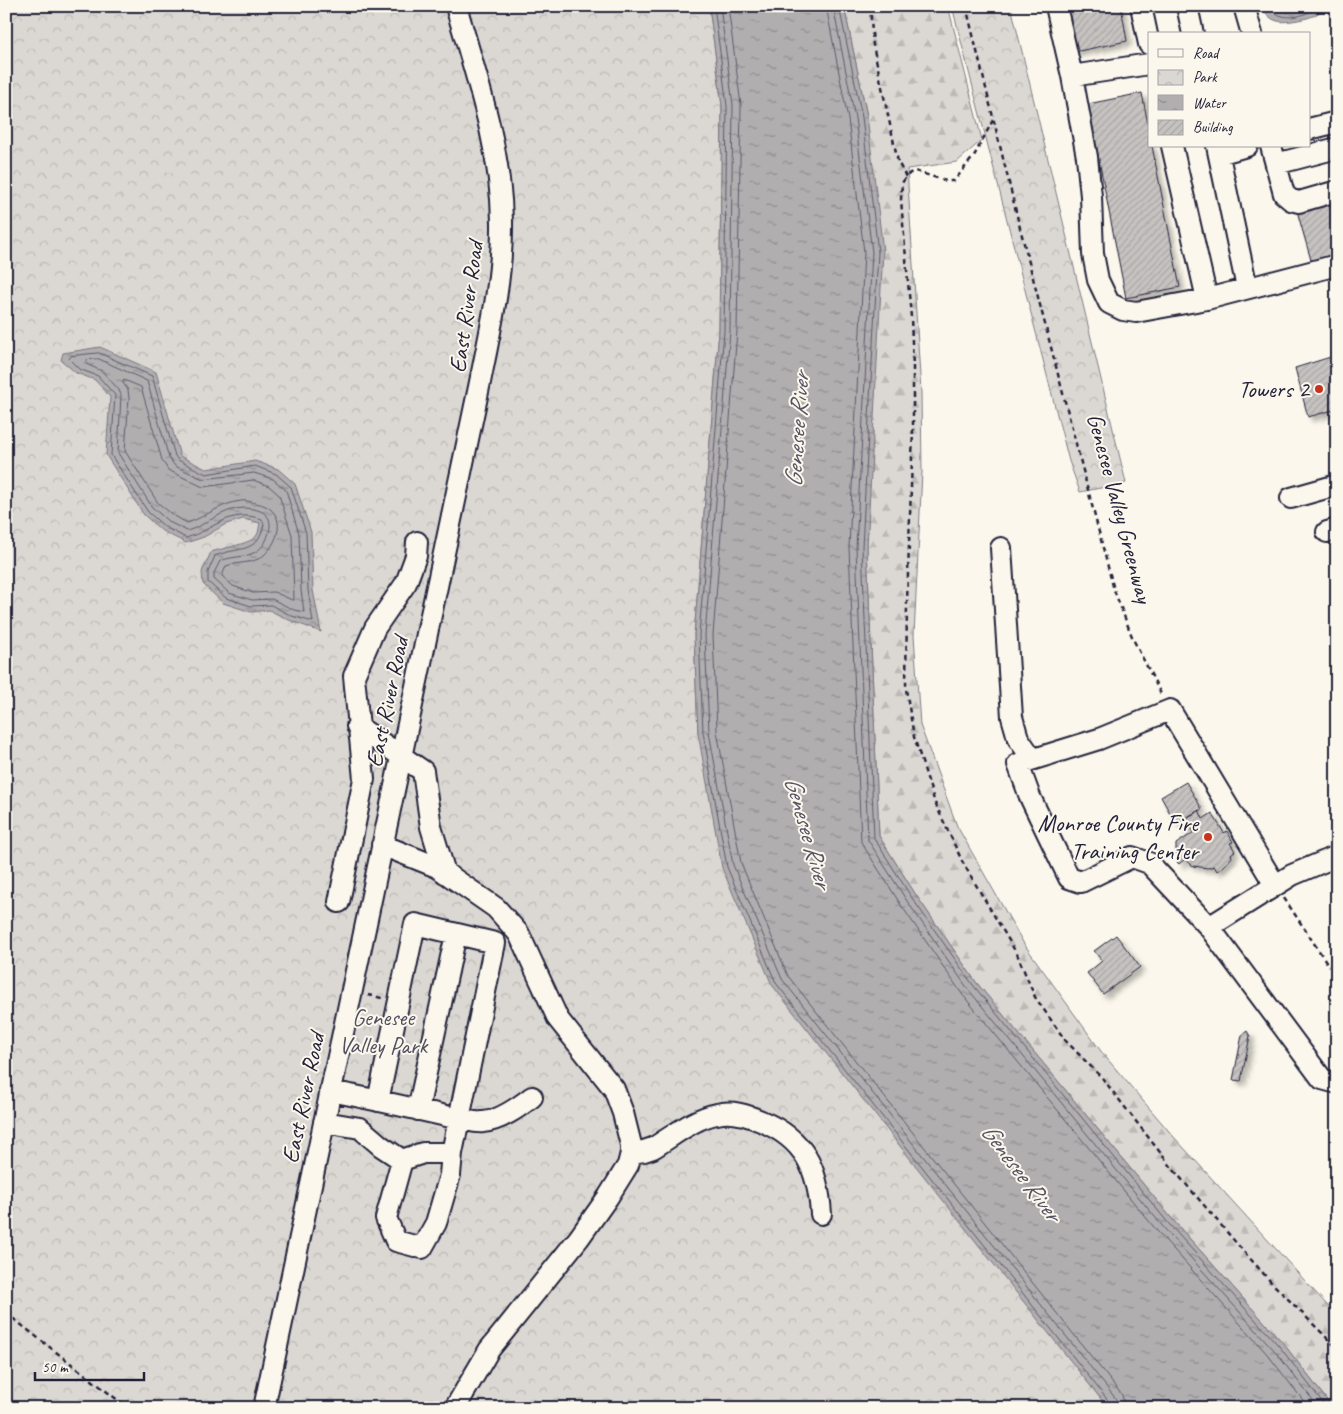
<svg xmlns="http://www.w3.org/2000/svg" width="1343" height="1414" font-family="Caveat,sans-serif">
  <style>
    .forest { fill: url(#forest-firs); stroke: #7e7d87 }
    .park { fill: url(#park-crowns); stroke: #7e7d87 }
    .water { fill: url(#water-ripples); stroke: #787681 }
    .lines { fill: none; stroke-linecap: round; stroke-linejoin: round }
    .shore { stroke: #5b5a6a; stroke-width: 1 }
    .building { fill: url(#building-hatch); stroke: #22223b; filter: url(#shadow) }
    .minor-casing { stroke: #22223b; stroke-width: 24 }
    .path { stroke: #22223b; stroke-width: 2.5; stroke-dasharray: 5 4; stroke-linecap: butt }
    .minor { stroke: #fbf7ec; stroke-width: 20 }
    .poi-dot { fill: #c8321e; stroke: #fbf7ec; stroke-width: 2 }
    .labels { text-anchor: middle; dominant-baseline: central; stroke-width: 4; stroke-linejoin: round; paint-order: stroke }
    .street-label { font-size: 24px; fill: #22223b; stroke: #fbf7ec }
    .poi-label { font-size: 24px; fill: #22223b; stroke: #fbf7ec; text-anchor: end }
    .park-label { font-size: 24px; fill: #505061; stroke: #fbf7ec }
    .water-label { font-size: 25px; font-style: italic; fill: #545364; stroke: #fbf7ec }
  </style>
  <defs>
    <pattern id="forest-firs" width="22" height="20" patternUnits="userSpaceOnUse" patternTransform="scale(1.25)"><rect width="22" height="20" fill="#dbd8d3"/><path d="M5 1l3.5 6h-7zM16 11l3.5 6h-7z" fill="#bcb9b6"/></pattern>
    <pattern id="park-crowns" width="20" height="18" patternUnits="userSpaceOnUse" patternTransform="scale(1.25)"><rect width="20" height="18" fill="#dbd8d3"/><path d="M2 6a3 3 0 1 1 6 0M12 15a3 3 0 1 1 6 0" fill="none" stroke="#bcb9b6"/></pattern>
    <pattern id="water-ripples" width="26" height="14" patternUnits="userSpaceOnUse" patternTransform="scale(1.25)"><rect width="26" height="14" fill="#b1aeb0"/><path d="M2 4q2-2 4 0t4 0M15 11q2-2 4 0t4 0" fill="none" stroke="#908d90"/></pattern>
    <pattern id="building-hatch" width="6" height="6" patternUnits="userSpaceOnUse" patternTransform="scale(1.25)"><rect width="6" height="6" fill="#c6c2c0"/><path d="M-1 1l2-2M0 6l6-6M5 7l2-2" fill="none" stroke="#aaa6a6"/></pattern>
    <filter id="shadow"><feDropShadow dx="4.5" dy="4.5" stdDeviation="2.5" flood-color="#0004"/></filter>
  </defs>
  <rect width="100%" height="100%" fill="#fbf7ec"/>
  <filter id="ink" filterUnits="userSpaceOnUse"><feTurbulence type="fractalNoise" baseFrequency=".02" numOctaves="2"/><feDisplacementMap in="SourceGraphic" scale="10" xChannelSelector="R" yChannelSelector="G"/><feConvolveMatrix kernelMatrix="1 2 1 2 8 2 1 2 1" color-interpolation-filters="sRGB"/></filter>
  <g filter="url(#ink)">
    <path class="forest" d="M844 6H948L982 140 957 162 907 169 921 392 922 472 914 635 920 725 957 826 1024 944 1103 1054 1173 1136 1337 1316V1408H1333L1283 1343 1173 1220 976 982 916 895 879 836 867 547V116Z"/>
    <path class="park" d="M6 6H709L722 106 719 331 694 635 698 733 1055 1339 1108 1408H6Z
      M952 6H1011L1126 483 1080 492 1069 461Z"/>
    <path class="water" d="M709 6H844L867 116 883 251 867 547 879 836 916 895 976 982 1173 1220 1283 1343 1333 1408H1108L772 985 722 868 698 733 694 635 719 331 722 106Z
      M1262 6H1325C1318 16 1309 18 1298 20 1282 23 1270 24 1262 6Z
      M100 347 156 372 180 456 206 469 255 461 278 469 295 484 311 532 313 590 321 632 289 620 269 610 251 612 223 603 203 584 202 572 211 552C222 548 252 544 257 535 259 532 259 526 260 523L243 519 226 524 204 537 186 543 162 531 144 515 106 455 110 397 95 380 76 373 61 360 63 353Z"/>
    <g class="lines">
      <path class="shore" d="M714 6 727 106 724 331 699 635 703 732 727 867 776 983 1110 1403 1111 1408
        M720 6 733 105 730 331 705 635 709 732 733 865 782 979 1116 1399 1118 1408
        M728 6 741 105 737 331 713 635 717 731 741 863 788 976 1122 1395 1125 1408
        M826 6 848 119 864 252 849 547 861 842 901 905 962 994 1158 1232 1268 1355 1309 1408
        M833 6 855 118 872 252 856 547 868 840 907 901 968 989 1164 1228 1274 1350 1319 1408
        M839 6 862 117 878 252 862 547 874 838 912 898 973 985 1169 1224 1279 1346 1327 1408
        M1267 6C1281 23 1303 18 1319 6
        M99 353 152 376 175 456 178 460 206 474 255 466 276 474 291 487 306 533 308 590 313 622 292 616 271 605 251 606 226 598 208 582V572L215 556C239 546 257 555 264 524L262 519C228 508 216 529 186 538L165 527 148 512 111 455 115 395 98 376 79 369 69 359 71 356Z
        M99 359 147 381 169 458 175 466 203 479 254 473 273 479 286 490 299 534 301 590 304 612 294 610 272 599 252 600 229 593 214 579V573L220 561C231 556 247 558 257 551 264 546 267 540 269 532 274 513 260 509 244 508 223 508 205 526 187 531L169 522 152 507 118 453 121 395 119 390 102 371 86 364 87 360Z
        M124 380 141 387 162 460 168 470 203 487 253 480 269 486 279 495 292 535 294 600H292L274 592 253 593 233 586 222 576 226 566C237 562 253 564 263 556 282 539 287 509 256 503 251 502 246 500 241 501 221 503 206 517 187 523L173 515 158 503 125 451 129 398 128 390 123 383Z"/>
    </g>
    <path class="building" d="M1065 6H1121L1127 41 1074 52Z
      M1142 93 1149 130V146H1152L1180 287 1126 298 1088 104Z
      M1337 198V260L1313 267 1297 211Z
      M1337 355V409L1308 417 1295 368Z
      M1186 782 1202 809 1176 824 1161 797Z
      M1199 810 1203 819 1212 813 1224 833 1227 831 1233 842 1230 843 1235 851 1231 854 1232 857 1224 866 1217 871 1214 866 1208 868 1193 866 1185 859 1179 864 1177 862 1179 860 1176 851V844L1194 832 1190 826 1183 831 1179 822Z
      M1116 935 1140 967 1103 994 1087 973 1102 961 1094 951Z
      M1247 1031 1250 1036 1241 1081 1233 1080 1242 1035Z"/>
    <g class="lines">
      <g class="minor-casing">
        <path id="minor" d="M1056 6 1072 76 1087 157 1091 196 1093 254 1098 280 1109 303 1123 310 1136 312 1207 299
          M1141 6 1149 44
          M1187 6 1193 34
          M1244 6 1252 34
          M1072 76 1149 64
          M1309 129 1337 122
          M1172 146 1207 299 1337 265
          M1217 146 1247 288
          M1271 146 1284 194 1291 200 1299 202 1337 191
          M1219 154 1247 146
          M1276 164 1337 148
          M1291 498 1337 485
          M1327 532 1337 529
          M1001 548 1012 717 1018 738 1029 754 1030 760
          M357 726 423 771 431 827 445 873
          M382 845 437 867 496 908 519 934 558 1019 614 1089 623 1113 631 1145V1153L628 1165 608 1197 579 1238 489 1350 455 1408
          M1275 885 1170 710 1099 739 1018 764 1030 797 1069 878 1081 882 1132 857 1149 863 1209 927 1322 1079 1337 1083
          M339 902 364 779 354 676 375 628 406 583 416 556 417 542
          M1209 927 1292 875 1337 856
          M330 1091C373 1099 416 1109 459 1119L495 943 415 924 378 1101
          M418 1110 456 934
          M324 1122 360 1128 381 1146 402 1160 386 1218 396 1241 422 1248 436 1223 450 1175 452 1153 459 1119C467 1120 476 1123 483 1122 500 1121 519 1107 532 1097
          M631 1153 644 1151 653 1148C673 1136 694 1118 717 1114 732 1110 747 1115 761 1121 805 1139 818 1169 821 1214
          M402 1160 423 1153H452
          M264 1408 479 387C490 332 503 277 502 221 501 148 476 76 456 6"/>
      </g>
      <path class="path" d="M870 6 873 45 898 162 906 177
        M966 6 1019 224 1114 590 1133 639 1162 696
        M993 120 974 156 954 181H946L915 171 910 173 906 177 902 183 901 200 911 317 913 367V430L907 602 906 689 914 737 935 803 963 863 1017 954 1035 997 1065 1040 1103 1079 1173 1169 1238 1245 1271 1282 1337 1348
        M1284 898 1337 978
        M368 995 382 998
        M6 1313 128 1408"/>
      <use href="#minor" class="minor"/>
    </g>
  </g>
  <g class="poi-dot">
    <circle cx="1319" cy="389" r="5"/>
    <circle cx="1208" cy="837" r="5"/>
  </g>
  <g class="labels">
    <g class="street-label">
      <text transform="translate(466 307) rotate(-82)">East River Road</text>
      <text transform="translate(1120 508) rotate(75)">Genesee Valley Greenway</text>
      <text transform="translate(387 702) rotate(-78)">East River Road</text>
      <text transform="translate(303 1098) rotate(-78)">East River Road</text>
    </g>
    <g class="poi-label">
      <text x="1309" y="389">Towers 2</text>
      <text x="1198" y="823">Monroe County Fire<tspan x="1198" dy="28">Training Center</tspan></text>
    </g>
    <g class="park-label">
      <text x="383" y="1017">Genesee<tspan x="383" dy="28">Valley Park</tspan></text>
    </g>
    <g class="water-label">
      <text transform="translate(797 430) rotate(-86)">Genesee River</text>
      <text transform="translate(808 832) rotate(74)">Genesee River</text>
      <text transform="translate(1021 1172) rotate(53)">Genesee River</text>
    </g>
  </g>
  <rect width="1343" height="1414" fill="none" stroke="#fbf7ec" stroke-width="25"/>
  <rect x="12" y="12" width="1318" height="1389" fill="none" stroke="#22223b" stroke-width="2" filter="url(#ink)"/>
  <rect x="1148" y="32" width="162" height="115" fill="#fbf7ec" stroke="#a4a2a5"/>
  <rect x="1158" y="49" width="25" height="8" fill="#fbf7ec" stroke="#a4a2a5"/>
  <text x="1193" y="58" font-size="15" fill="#22223b">Road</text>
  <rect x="1158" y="70" width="25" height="15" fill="url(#park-crowns)" stroke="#a4a2a5"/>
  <text x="1193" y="82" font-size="15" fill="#22223b">Park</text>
  <rect x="1158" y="95" width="25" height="15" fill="url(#water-ripples)" stroke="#a4a2a5"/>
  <text x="1193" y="108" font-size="15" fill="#22223b">Water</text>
  <rect x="1158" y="120" width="25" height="15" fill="url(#building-hatch)" stroke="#a4a2a5"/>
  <text x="1193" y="132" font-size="15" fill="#22223b">Building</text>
  <path d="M35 1372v8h109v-8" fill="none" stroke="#22223b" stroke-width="2.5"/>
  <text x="42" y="1372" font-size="15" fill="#22223b" stroke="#fbf7ec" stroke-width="4" paint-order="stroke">50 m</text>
</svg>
